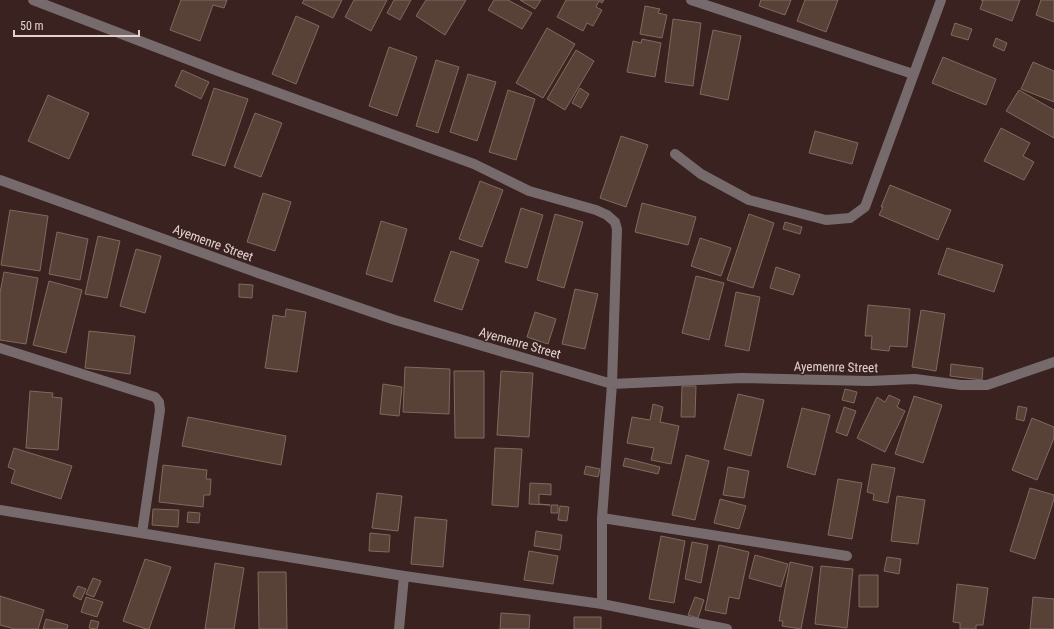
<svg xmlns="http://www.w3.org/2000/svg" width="1054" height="629" font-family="'Roboto Condensed',sans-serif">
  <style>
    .building { fill: #584238; stroke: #80695d }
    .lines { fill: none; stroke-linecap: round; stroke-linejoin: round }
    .minor { stroke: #776a6c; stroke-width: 10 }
    .labels { text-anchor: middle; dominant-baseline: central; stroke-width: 3; stroke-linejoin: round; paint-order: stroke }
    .street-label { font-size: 13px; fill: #e1d1cf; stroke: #392220 }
  </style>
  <rect width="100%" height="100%" fill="#392220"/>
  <path class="building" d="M181 0H227L224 8 213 5 200 41 170 30Z
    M304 0H342L333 18 302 3Z
    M354 0H387L371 31 345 17Z
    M394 0H411L400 20 387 13Z
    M426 0H466L445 35 416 16Z
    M494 0H508L532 13 522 29 488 10Z
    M520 0H541L535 9Z
    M566 0H604L602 3 599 1 596 7 602 10 593 26 587 23 583 31 557 17Z
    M761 0H791L785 15 759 6Z
    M805 0H838L826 32 797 21Z
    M981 0H1020L1012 21 980 9 983 1Z
    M1041 0H1054V22L1036 15Z
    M645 6 660 9 658 13 667 15 662 38 640 34Z
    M296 16 319 26 296 84 272 74Z
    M673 19 701 23 693 86 665 82Z
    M955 23 972 29 968 40 951 35Z
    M547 28 575 44 543 98 516 83Z
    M713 30 741 36 728 100 700 94Z
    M996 38 1007 43 1004 51 993 46Z
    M642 39 661 43 655 77 627 72 633 41 641 43Z
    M389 47 417 57 397 116 369 106Z
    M576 50 594 61 565 110 547 99Z
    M943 57 996 79 986 105 932 83Z
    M436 60 459 67 438 133 416 126Z
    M1033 62 1054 71V102L1021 89Z
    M182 70 209 82 201 99 175 86Z
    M468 74 496 82 477 141 450 132Z
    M214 88 248 99 225 166 192 155Z
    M580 88 589 94 581 108 572 103Z
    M508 90 535 99 516 160 489 152Z
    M1019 90 1054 110V138L1006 111Z
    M48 95 89 113 69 159 28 141Z
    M255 113 282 123 261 177 234 167Z
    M1001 128 1030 143 1023 156 1034 162 1024 180 984 161Z
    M815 131 858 143 852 164 809 153Z
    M621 136 648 145 626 207 600 198Z
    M480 181 503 190 482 247 459 239Z
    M890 185 951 210 938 240 879 215 883 207H881Z
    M263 193 291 202 275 251 247 242Z
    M642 203 696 217 688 245 635 232Z
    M521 208 543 215 527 268 505 262Z
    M10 210 48 216 40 271 1 265Z
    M555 214 583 222 564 288 537 280Z
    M749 214 774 223 753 288 727 280Z
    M381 221 407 229 392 282 366 274Z
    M785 222 802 227 800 234 783 229Z
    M57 232 88 239 80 280 49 274Z
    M98 236 120 241 107 298 85 294Z
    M700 238 731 248 721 276 691 266Z
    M947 248 1003 265 994 292 938 274Z
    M136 249 161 256 145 313 120 306Z
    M451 251 479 260 462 310 434 301Z
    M776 267 800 275 793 295 770 288Z
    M4 272 38 278 26 344 0 340V293Z
    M696 276 724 283 709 340 682 333Z
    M49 281 82 290 66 353 33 345Z
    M239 284 253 285 252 298 239 297Z
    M575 289 598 294 585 349 562 344Z
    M736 292 760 297 749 351 725 346Z
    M868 305 910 309 907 347 890 346 889 351 871 349 872 336H865Z
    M286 309 306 312 297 372 265 368 273 315 285 317Z
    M921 310 945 314 936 371 912 367Z
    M535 312 556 319 548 344 527 337Z
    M89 331 135 336 130 374 85 368Z
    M951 364 983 368 982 380 950 376Z
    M405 367 450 369 449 414 403 412Z
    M454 371H484V438H455Z
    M501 371 533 373 529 437 497 435Z
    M383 384 402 387 399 416 380 414Z
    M682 386H696L695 417H681Z
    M845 389 857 392 854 403 842 400Z
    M30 391 53 393 52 397 62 398 58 450 26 448Z
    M738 394 764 400 751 456 724 449Z
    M889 395 900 400 897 407 905 411 885 452 857 438 877 397 885 402Z
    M914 396 942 405 923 463 895 454Z
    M653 404 663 407 660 422 679 426 671 464 651 460 654 448 627 443 632 417 650 420Z
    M1018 406 1027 408 1024 421 1016 419Z
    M844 407 856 411 847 436 836 432Z
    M802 408 830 415 815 475 787 467Z
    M188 417 286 436 281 465 182 446Z
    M1032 418 1054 427V438L1037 480 1012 470Z
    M14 448 72 466 61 499 11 483 15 470 8 467Z
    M495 448 522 449 518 507 492 505Z
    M686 455 709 461 695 520 672 515Z
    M625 458 660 467 658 474 623 466Z
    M872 464 895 468 888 503 873 500 874 494 867 492Z
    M163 465 207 470 206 479H211L210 495H204L203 507 159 502Z
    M586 466 600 469 598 477 584 474Z
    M728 467 749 471 744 498 723 495Z
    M838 479 862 483 852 539 828 535Z
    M530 483 551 484V495L539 494V504L550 505 529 504Z
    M1030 488 1054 495V499L1035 559 1010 551Z
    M377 493 402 496 398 531 372 528Z
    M897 496 925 500 918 544 891 541Z
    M720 499 746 506 739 529 714 523Z
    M551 505H558V513H551Z
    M560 506 569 507 567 521 558 520Z
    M153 509 179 510 178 527 152 525Z
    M188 512 200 513 199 523 187 522Z
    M415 517 447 520 443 567 411 564Z
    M536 531 562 535 560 550 534 546Z
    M370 533 390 535 389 552 369 551Z
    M661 536 685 541 674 603 649 599Z
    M692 542 708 545 701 583 685 579Z
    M719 545 749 552 739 599 729 597 726 614 705 610Z
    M529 551 558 556 553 584 524 580Z
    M755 555 788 564 781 587 749 578Z
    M887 557 901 559 899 574 884 571Z
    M145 559 171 567 149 629H146L123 621Z
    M790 562 813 567 801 629 782 626 783 621H779Z
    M215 563 244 568 234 629H205Z
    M821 566 853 569 847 628 815 624Z
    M258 572H286L287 629H259Z
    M859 575H878V607H859Z
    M93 578 101 581 94 597 86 594Z
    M957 584 988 588 983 625H976V629H960V623L953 622Z
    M78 586 86 589 81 600 73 596Z
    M0 596 44 610 38 629H15L0 625Z
    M86 597 103 602 97 617 81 612Z
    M695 597 704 600 698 618 688 615Z
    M1033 597 1054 599V629H1030Z
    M501 613 530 615 529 629H500Z
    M574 617H601V629H574Z
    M46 619 68 625 67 629H43Z
    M91 620 99 622 97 629 89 628Z"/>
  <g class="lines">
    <path class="minor" d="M33 0 226 74 474 164 529 191 596 210 607 215 615 222 617 229 612 384 602 518V604
      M691 0 913 74
      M675 154 701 174 749 200 826 220 850 218 865 207 941 0
      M0 180 258 273 395 320 612 384 741 378 869 381 915 379 961 385H987L1054 362
      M0 348 155 397 159 402 160 410 142 533
      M0 510 404 576 602 604 727 629
      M602 518 847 556
      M399 629 404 576"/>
  </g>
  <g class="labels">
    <g class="street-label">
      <text transform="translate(213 243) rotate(20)">Ayemenre Street</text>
      <text transform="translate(520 343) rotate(16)">Ayemenre Street</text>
      <text transform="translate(836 367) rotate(1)">Ayemenre Street</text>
    </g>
  </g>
  <path d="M14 30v6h125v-6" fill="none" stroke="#e1d1cf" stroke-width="2"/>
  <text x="20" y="30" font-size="12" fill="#e1d1cf" stroke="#392220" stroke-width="3" paint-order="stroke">50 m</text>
</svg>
